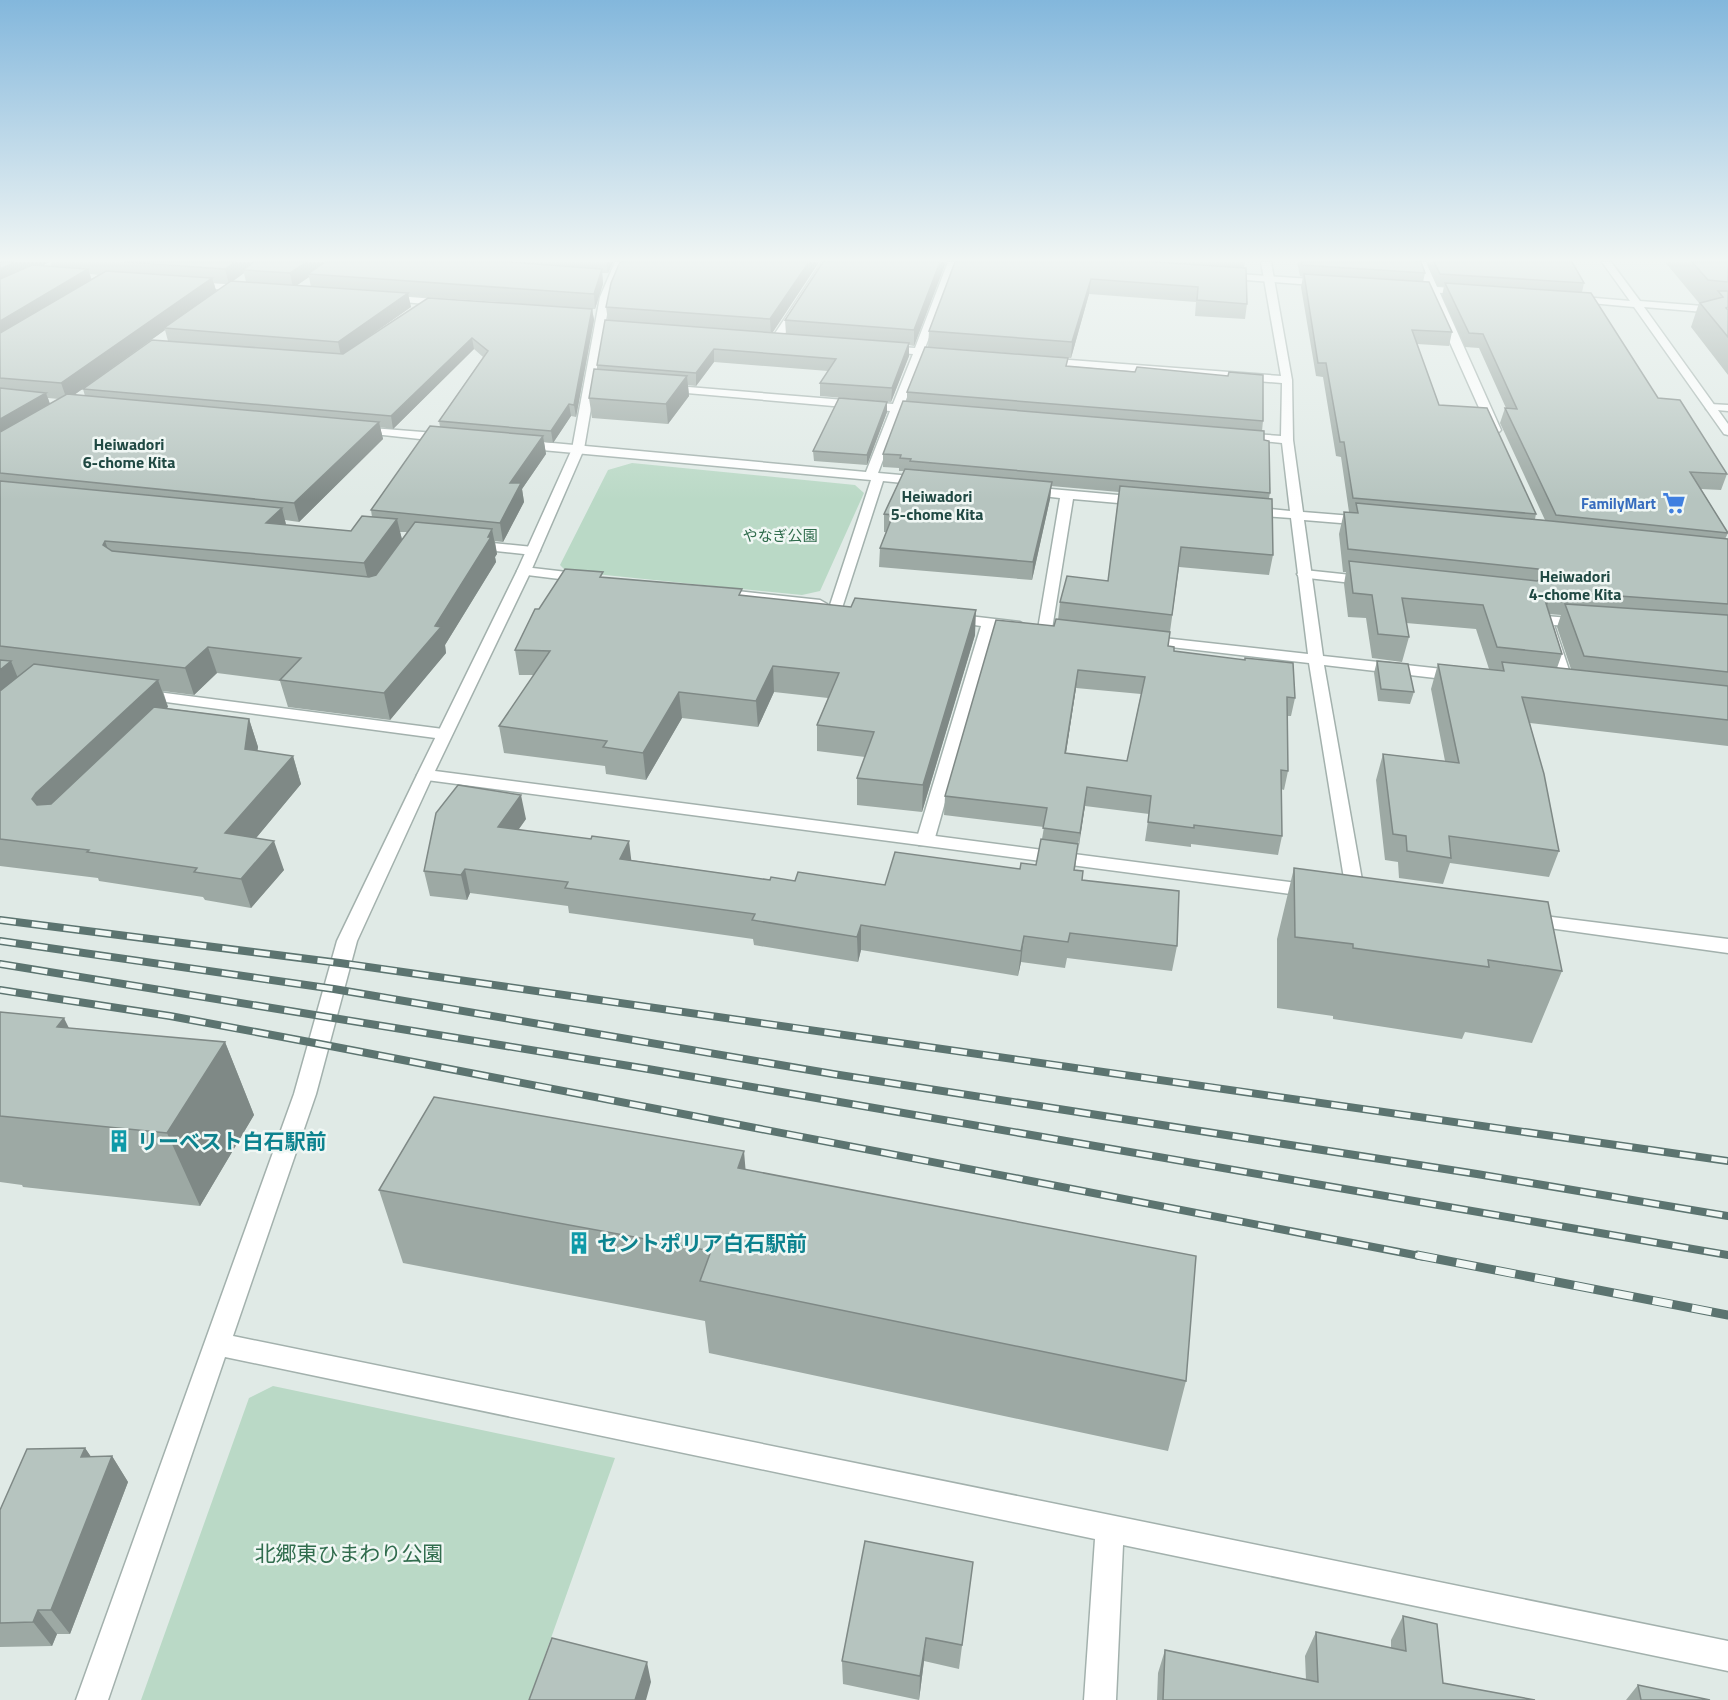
<svg xmlns="http://www.w3.org/2000/svg" width="1728" height="1700" font-family="'Titillium Web','Noto Sans JP',sans-serif">
  <style>
    .green { fill: #bad9c6 }
    .lines { fill: none; stroke-linecap: round; stroke-linejoin: round }
    .service-casing { stroke: #a3b1ad; stroke-width: 3 }
    .minor-casing { stroke: #a3b1ad; stroke-width: 3 }
    .tertiary-casing { stroke: #a3b1ad; stroke-width: 3 }
    .service { fill: #fff; fill-rule: evenodd }
    .minor { fill: #fff; fill-rule: evenodd }
    .tertiary { fill: #fff; fill-rule: evenodd }
    .rail-far1-casing { stroke: #5c7470; stroke-width: 8 }
    .rail-casing { stroke: #5c7470; stroke-width: 9 }
    .rail-far1 { stroke: #f0f7f4; stroke-width: 5; stroke-dasharray: 16; stroke-linecap: butt }
    .rail { stroke: #f0f7f4; stroke-width: 7; stroke-dasharray: 20; stroke-linecap: butt }
    .wall { fill: #9da9a4; fill-rule: evenodd }
    .shaded-wall { fill: #7f8986 }
    .building { fill: #b6c4bf; stroke: #7f8986; stroke-width: 1.5; fill-rule: evenodd }
    .labels { text-anchor: middle; dominant-baseline: central; stroke-width: 5; stroke-linejoin: round; paint-order: stroke }
    .far-shop-label { font-size: 15px; font-weight: bold; fill: #366cbe; stroke: #f0f7f4; text-anchor: end }
    .far-park-label { font-size: 15px; fill: #306c4d; stroke: #f0f7f4 }
    .far-neighbourhood-label { font-size: 16px; font-weight: bold; fill: #204943; stroke: #f0f7f4 }
    .near-culture-label { font-size: 21px; font-weight: bold; fill: #0d838f; stroke: #f0f7f4; text-anchor: start }
    .near-park-label { font-size: 21px; fill: #306c4d; stroke: #f0f7f4 }
  </style>
  <rect width="100%" height="100%" fill="#e0eae6"/>
  <path class="green" d="M632 463 855 485 864 493 820 591 802 595 566 571 560 565 608 470Z
    M273 1386 615 1458 529 1700H141L249 1398Z"/>
  <g class="lines">
    <g class="service-casing">
      <path id="service" d="M1710 404 1728 405V411L1706 409V405Z
        M1304 570 1370 577 1377 581 1370 585 1299 577 1297 574Z
        M1545 616 1583 619 1590 623 1583 627 1554 625 1575 688 1572 691 1567 693 1559 688 1538 620Z"/>
    </g>
    <g class="minor-casing">
      <path id="minor" d="M822 262H831L779 343H771L770 341Z
        M948 262H958L925 348 947 350 952 353 947 356 923 355 904 405 923 407 929 410 923 413 901 412 878 473 923 477 929 481 923 485 883 481 842 608 837 609 830 605 871 480 520 448 514 444 520 440 866 472 890 411 664 391 659 388 664 385 893 404 913 354 885 352 880 349 885 346 915 348Z
        M1261 262H1271L1292 380 1293 440 1303 512 1365 517 1371 521 1365 525 1304 520 1323 656 1461 671 1469 676 1461 681 1324 665 1365 897 1363 901H1349L1347 897 1309 663 1145 644 1138 640 1145 636 1308 654 1291 518 1249 515 1243 511 1249 507 1290 511 1282 443 1240 439 1234 436 1240 433 1281 436 1282 383 1043 364 1038 361 1043 358 1281 376Z
        M1417 262H1426L1501 430 1499 432H1491L1489 430 1426 289Z
        M190 282 246 285 251 288 246 291 187 287V283Z
        M385 295 447 300 452 303 447 306 382 300 380 298Z
        M359 427 448 434 454 438 448 442 355 432 353 430Z
        M1028 487 1141 497 1147 501 1141 505 1073 499 1052 629 1045 633 1038 629 1060 498 1024 494 1022 491Z
        M472 541 533 547 540 551 533 555 467 548 465 545Z
        M524 567 584 574 591 578 584 582 519 574 517 571 519 568Z
        M719 589 820 600 827 604 820 608 714 596 712 593Z
        M952 614 1020 622 1027 626 1020 630 995 627 934 841 931 845H919L916 841 981 626 947 621 945 618 947 615Z
        M142 690 443 729 451 734 443 739 136 698 134 695Z
        M425 770 433 775 357 941 316 1094 233 1336 1728 1641V1671L1123 1545 1116 1700H1084L1095 1539 225 1357 108 1700H76L294 1094 337 941 417 775Z"/>
    </g>
    <g class="tertiary-casing">
      <path id="tertiary" d="M615 262H625L610 297 584 449 531 571 435 771 1313 885 1320 887 1322 891 1320 895 1313 897 419 779 417 775 517 571 572 449 600 297Z
        M1602 262H1611L1640 301 1728 308V314L1644 307 1728 424V435L1724 434 1634 307 1569 301 1567 299 1572 296 1630 301Z
        M1222 273 1326 280 1331 283 1326 286 1219 278 1217 276Z
        M1408 285 1467 289 1472 292 1467 295 1405 290V286Z
        M1528 914 1728 939V953L1521 924 1518 920 1521 916Z"/>
    </g>
    <use href="#service" class="service"/>
    <use href="#minor" class="minor"/>
    <use href="#tertiary" class="tertiary"/>
    <g class="rail-far1-casing">
      <path id="rail-far1" d="M0 920 340 963 1728 1161
        M0 941 334 989 833 1074 1477 1174 1728 1216
        M0 964 648 1069 1728 1255
        M0 990 170 1016 320 1044 1425 1257"/>
    </g>
    <g class="rail-casing">
      <path id="rail" d="M1417 1255 1728 1315"/>
    </g>
    <use href="#rail-far1" class="rail-far1"/>
    <use href="#rail" class="rail"/>
  </g>
  <path class="wall" d="M0 262 52 267 51 262H613L608 273H602L603 284 595 309H592L594 320 576 417 571 416 553 443 544 442 546 454 522 489 524 502 503 542 495 541 497 554 495 557 496 562 445 645 446 653 390 720 288 707 280 681 217 673 194 695 163 691 168 707 166 708 249 719 258 747 257 751 293 756 301 784 256 838 284 870 251 908 205 900 203 897 99 881 98 878 0 866ZM244 273 246 282 233 281ZM90 274 99 275 91 279ZM309 277 311 287 296 286 306 279ZM214 283 228 284 216 292ZM408 296 499 302 352 348 411 307ZM165 330 168 341 83 389 85 396 74 395ZM474 349 483 357 439 421 440 427 371 510 372 517 351 531 286 525 285 520 299 522 383 439 380 427 393 429ZM48 398 59 399 50 404ZM400 532H407L402 539Z
    M819 262 772 333 786 334 785 320 823 262H946L914 346 909 345V356L891 402 820 396V383L828 371 714 362 696 386 688 385 689 396 668 424 592 418 589 398 597 369V365L608 321 606 307Z
    M955 262H1245L1244 268 1247 304 1245 319 1195 316 1196 302 1089 294 1071 358 928 347 929 331Z
    M1297 262H1421L1425 273 1423 282 1452 332 1449 346 1417 344 1439 405 1536 514 1535 519 1545 520 1500 423 1505 408H1506L1479 348 1465 347 1442 296 1444 286H1437L1426 262H1572L1584 283 1582 292 1658 398 1727 474 1721 490 1701 489 1728 533 1725 539H1728V746L1530 723 1559 851 1549 877 1450 863 1443 884 1399 878 1398 862 1385 860 1376 780 1383 754 1445 761 1431 689 1438 664 1489 669 1476 629 1406 623 1409 637 1402 662 1372 658 1366 618 1348 617 1344 584 1346 572H1343L1339 534 1344 512H1349L1341 457 1336 456 1323 377 1316 376 1301 287 1303 277 1300 276ZM1549 614 1561 615 1557 627 1571 669 1557 668 1562 654Z
    M1665 262H1728V375L1691 327 1699 303Z
    M1068 366 1263 421 1262 431 1264 440 1270 493 1269 498 1273 555 1269 575 1179 567 1168 646 1174 651 1295 698 1291 716H1287L1288 771 1284 790 1281 789 1282 836 1278 855 1191 844V847L1145 841 1149 814 1085 806 1077 852 1075 870 1082 880 1177 946 1172 971 1067 958 1065 968 1021 962 1018 976 861 950 858 962 754 945 753 939 569 913 568 906 470 893 467 900 430 896 424 871 526 819 519 829 631 860 770 880 885 885 1020 869 1036 865 1042 839 1044 827 944 815 945 796 1058 620 1060 602 1108 581 1119 492 1051 486 1050 499 1032 580 879 567 880 548 886 532H884V514L904 471H899V468L883 467V454L907 402V392ZM1076 688 1141 694 1127 761 1066 753Z
    M887 402V412L867 465 814 461 813 451Z
    M603 577 742 595 975 635 922 812 857 805V778L865 757 817 751V725L828 698 774 692 758 727 682 718 646 780 606 774 605 766 504 753 499 726 534 675H519L515 650 539 609Z
    M1377 661 1414 692 1410 704 1378 701 1374 673Z
    M1294 868 1562 971 1532 1043 1465 1032 1462 1039 1333 1019V1016L1277 1008V939Z
    M0 1012 69 1028 225 1042 254 1115 200 1206 23 1187 22 1185 0 1182Z
    M746 1170 1186 1381 1168 1451 709 1353 705 1321 403 1263 379 1190Z
    M85 1448 91 1457 112 1456 128 1482 70 1634H57L52 1646 0 1647V1510Z
    M973 1562 959 1669 924 1661 919 1700 843 1684 842 1661Z
    M1403 1616 1443 1683 1535 1700H1157L1158 1673 1165 1650 1306 1680 1305 1656 1316 1632 1391 1648V1640Z
    M1638 1685 1710 1700H1626Z"/>
  <path class="shaded-wall" d="M15 262H50L0 286V269Z
    M235 262H259L243 270 244 273 229 284 225 269Z
    M306 262H330L308 274 309 277 293 288 290 273Z
    M606 262H613L608 273Z
    M809 262H819L771 335 770 319Z
    M940 262H946L914 346V330Z
    M88 269 93 284 0 340V321Z
    M602 269 603 284 595 309 594 294Z
    M212 278 217 293 164 328 165 330 67 400 61 383Z
    M1091 279 1089 294 1071 358 1072 342Z
    M408 293 411 307 341 356 338 342Z
    M592 309 594 320 576 417 574 405Z
    M472 338 474 349 393 429 391 416Z
    M909 343V356L891 402 892 388Z
    M714 349V362L696 386V373Z
    M687 376 689 396 668 424 666 404Z
    M46 393 52 410 0 440V419Z
    M887 402V412L867 465V455Z
    M569 404 571 416 553 443 551 431Z
    M379 422 383 439 299 522 294 503Z
    M543 436 546 454 522 489 524 502 503 542 500 523 510 483Z
    M1052 482 1050 499 1032 580 1033 562Z
    M282 508 288 533 266 523Z
    M397 519 403 544 370 589 364 563Z
    M492 529 497 554 495 557 496 562 445 645 446 653 390 720 384 693 435 626Z
    M105 541 114 566 103 545Z
    M1552 591 1544 614V597Z
    M976 610 975 635 922 812 923 785Z
    M208 647 217 673 194 695 185 668Z
    M11 661 22 688 0 706V670Z
    M773 666 774 692 758 727 756 701Z
    M1078 670 1076 688 1063 772 1065 753Z
    M158 680 168 707 48 821 32 799 36 793Z
    M679 692 682 718 646 780 643 753Z
    M249 719 258 747 254 777 245 749Z
    M293 756 301 784 236 862 225 833Z
    M1087 787 1085 806 1078 852 1080 833Z
    M521 795 526 819 503 851 498 827Z
    M274 841 284 870 251 908 241 879Z
    M629 841 632 866 620 859Z
    M465 869 470 893 467 900 461 875Z
    M861 925V950L858 962 857 937Z
    M1024 936 1021 962 1018 976 1021 951Z
    M64 1018 100 1091 57 1027Z
    M225 1042 254 1115 200 1206 167 1133Z
    M744 1151 750 1223 738 1168Z
    M85 1448 102 1473 81 1457Z
    M112 1456 128 1482 70 1634 51 1610Z
    M38 1610 57 1634 52 1646 33 1622Z
    M926 1638 924 1661 919 1700 920 1676Z
    M647 1662 651 1682 646 1700H635Z"/>
  <path class="building" d="M0 262H15L0 269Z
    M124 262H235L225 269Z
    M254 262H306L290 273 243 270Z
    M325 262H509L602 269 594 294 308 274Z
    M620 262H809L770 319 606 307 611 283Z
    M823 262H940L914 330 785 320Z
    M955 262H1155L1246 268 1247 304 1197 300 1198 287 1091 279 1072 342 929 331Z
    M1301 262H1421L1425 273 1302 265Z
    M1434 262H1572L1584 283 1440 274Z
    M1692 262H1728V282L1708 280Z
    M32 265 88 269 0 321V279Z
    M106 271 212 278 61 383 0 378V333Z
    M1304 274 1429 282 1452 332 1412 330 1439 405 1487 408 1536 514 1353 498 1344 442H1340L1326 363H1318Z
    M231 281 408 293 338 342 164 328Z
    M1445 283 1591 293 1658 398 1680 400 1727 474 1690 472 1728 533 1556 515 1505 408 1517 409 1483 334 1469 333Z
    M1718 291H1728V307L1726 308 1728 310V337L1700 303 1723 297Z
    M428 298 592 309 574 405 569 404 551 431 439 421 488 351 472 338 391 416 83 389 152 340 343 354Z
    M605 320 909 343 892 388 820 383 836 359 714 349 696 373 597 365Z
    M925 347 1068 358 1066 366 1135 372 1137 367 1228 376 1229 372 1263 375V421L907 392Z
    M594 369 687 376 666 404 589 398Z
    M0 388 46 393 0 419Z
    M67 394 379 422 294 503 0 473V432Z
    M839 398 887 402 867 455 813 451Z
    M903 401 1264 431V440L1269 441 1270 493 910 461 911 459 900 458 901 455 883 454Z
    M430 426 543 436 510 483H521L500 523 371 510Z
    M905 469 1052 482 1033 562 880 548 893 515 884 514Z
    M0 481 282 508 266 523 351 531 362 516 397 519 364 563 105 541 103 545 112 551 369 577 376 575 415 522 492 529 488 537H491L435 626 441 627 384 693 280 680 301 658 208 647 185 668 0 646Z
    M1120 486 1272 499 1273 555 1181 547 1172 615 1060 602 1067 576 1108 581Z
    M1356 503 1551 521 1728 539V604L1552 591 1544 597 1562 654 1497 647 1483 605 1402 598 1409 637 1378 634 1372 595 1353 593 1349 561 1537 581 1547 574 1538 569 1348 549 1344 512 1358 513Z
    M565 569 603 572 600 577 742 589 739 595 851 607 855 598 976 610 923 785 857 778 874 732 817 725 839 673 773 666 756 701 679 692 643 753 603 747 607 741 499 726 550 651 515 650 535 609H539Z
    M1565 604 1727 615H1728V672L1584 656Z
    M1056 619 1170 632 1168 646 1174 647V651L1245 660V658L1293 663 1295 698 1287 697 1288 771 1281 770 1282 836 1194 825V828L1148 822 1151 796 1087 787 1080 833 1043 828 1047 808 945 796 996 620 1054 626ZM1078 670 1145 677 1127 761 1065 753Z
    M0 660 11 661 0 670Z
    M1377 661 1408 664 1414 692 1381 689Z
    M1502 662 1728 686V720L1522 697 1544 774 1559 851 1449 836 1451 858 1407 851 1406 836 1393 834 1383 754 1459 763 1438 664 1504 671Z
    M34 664 158 680 36 793 32 799 37 805 51 804 154 707 249 719 245 749 293 756 225 833 274 841 241 879 194 872 197 868 87 852 89 850 0 839V691Z
    M458 785 521 795 498 827 591 839 592 836 629 841 620 859 770 880 771 877 795 881 798 872 885 885 895 852 1020 869 1021 863 1036 865 1041 839 1078 844 1074 870 1083 871 1082 880 1179 891 1177 946 1070 933 1068 942 1024 936 1021 951 861 925 857 937 752 920 755 914 565 888 568 882 465 869 461 875 424 871 436 813Z
    M1294 868 1548 902 1562 971 1488 960 1489 967 1353 948V944L1295 937Z
    M0 1012 64 1018 57 1027 225 1042 167 1133 0 1116Z
    M434 1097 744 1151 738 1168 1196 1256 1186 1381 700 1281 711 1251 379 1190Z
    M85 1448 81 1457 112 1456 51 1610H38L33 1622 0 1623V1510L27 1449Z
    M865 1541 973 1562 962 1645 926 1638 920 1676 842 1661Z
    M1403 1616 1437 1624 1443 1683 1535 1700H1163L1165 1650 1318 1682 1316 1632 1406 1651Z
    M552 1638 647 1662 635 1700H529Z
    M1638 1685 1710 1700H1641Z"/>
  <linearGradient id="sky" x2="0" y2="1"><stop stop-color="#83b7dc"/><stop offset="0.52" stop-color="#f1f6f4"/><stop offset="1" stop-color="#f1f6f4" stop-opacity="0"/></linearGradient>
  <rect width="1728" height="500" fill="url(#sky)"/>
  <defs>
    <g id="supermarket-bare" transform="scale(1.8)"><path d="M-6-5.5h2.5l.6 2H6L4.5 2H-2.5L-4.4-4H-6ZM-1.5 3.2a1.3 1.3 0 1 0 .1 0ZM3 3.2a1.3 1.3 0 1 0 .1 0Z" fill="#3f7fe0" stroke="#f0f7f4" stroke-width="2.5" paint-order="stroke"/></g>
    <g id="building-bare" transform="scale(1.8)"><path d="M-4-6H4V6H1V3H-1V6H-4ZM-2.5-4.3h1.7v1.8h-1.7ZM.8-4.3h1.7v1.8H.8ZM-2.5-1h1.7V.8h-1.7ZM.8-1h1.7V.8H.8Z" fill="#0f9aa8" stroke="#f0f7f4" stroke-width="2.5" paint-order="stroke"/></g>
  </defs>
  <g fill-rule="evenodd">
    <use href="#supermarket-bare" x="1674" y="503"/>
    <use href="#building-bare" x="119" y="1141"/>
    <use href="#building-bare" x="579" y="1243"/>
  </g>
  <g class="labels">
    <g class="far-shop-label">
      <text x="1656" y="503">FamilyMart</text>
    </g>
    <g class="far-park-label">
      <text x="780" y="535">やなぎ公園</text>
    </g>
    <g class="far-neighbourhood-label">
      <text x="129" y="444">Heiwadori<tspan x="129" dy="18">6-chome Kita</tspan></text>
      <text x="937" y="496">Heiwadori<tspan x="937" dy="18">5-chome Kita</tspan></text>
      <text x="1575" y="576">Heiwadori<tspan x="1575" dy="18">4-chome Kita</tspan></text>
    </g>
    <g class="near-culture-label">
      <text x="137" y="1141">リーベスト白石駅前</text>
      <text x="597" y="1243">セントポリア白石駅前</text>
    </g>
    <g class="near-park-label">
      <text x="349" y="1553">北郷東ひまわり公園</text>
    </g>
  </g>
</svg>
